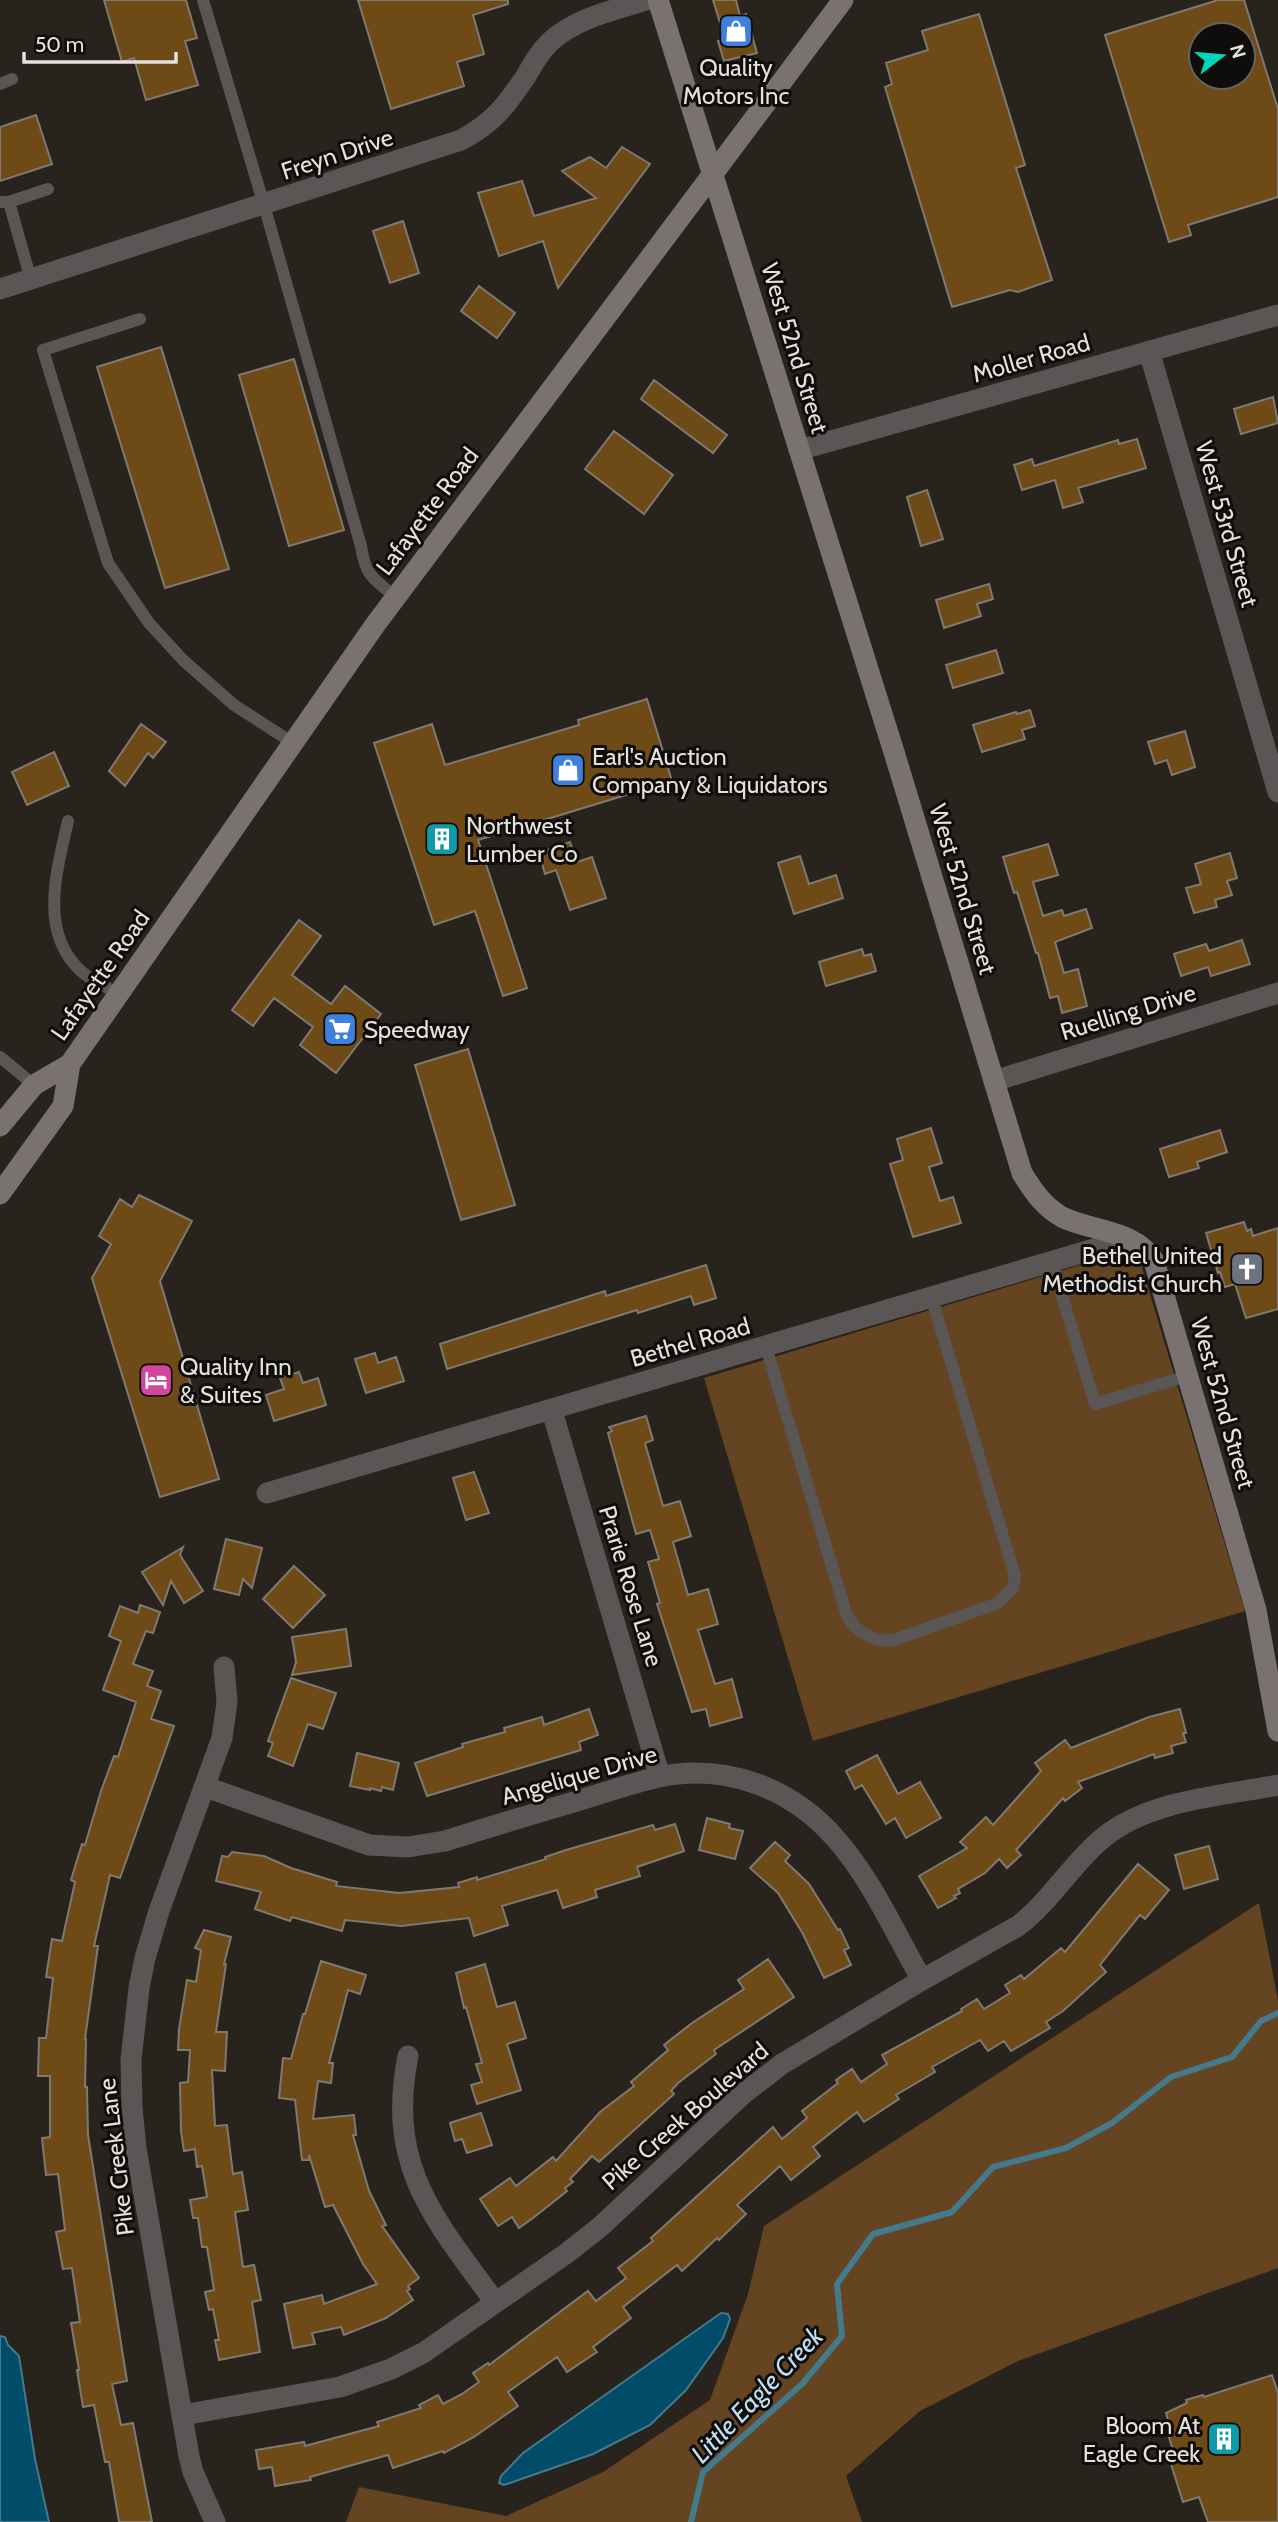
<svg xmlns="http://www.w3.org/2000/svg" width="1278" height="2522" font-family="Cabin,sans-serif">
  <style>
    .green { fill: #654421 }
    .water { fill: #004c69; stroke: #45798c; stroke-width: 2 }
    .lines { fill: none; stroke-linecap: round; stroke-linejoin: round }
    .stream { stroke: #45798c; stroke-width: 6 }
    .building { fill: #6d4a16; stroke: #7f7972; stroke-width: 2; fill-rule: evenodd }
    .lane { stroke: #5b5656; stroke-width: 12 }
    .street { stroke: #5b5656; stroke-width: 21 }
    .secondary { stroke: #797271; stroke-width: 21 }
    .labels { text-anchor: middle; dominant-baseline: central; stroke-width: 6; stroke-linejoin: round; paint-order: stroke }
    .poi-label { font-size: 24px; fill: #e5e1dd; stroke: #0f0d0b; text-anchor: start }
    .street-label { font-size: 24px; fill: #e5e1dd; stroke: #0f0d0b }
    .water-label { font-size: 26px; font-style: italic; fill: #bee0f4; stroke: #0f0d0b }
  </style>
  <rect width="100%" height="100%" fill="#29231e"/>
  <path class="green" d="M1117 1254 1141 1264 1245 1611 813 1741 704 1378Z
    M1259 1903 1278 2000V2268L1018 2361 920 2411 846 2476 862 2522H346L359 2487 506 2516 603 2472 710 2400 748 2294 764 2226Z"/>
  <path class="water" d="M721 2313 728 2314 730 2319 723 2338 686 2390 650 2425 593 2454 504 2485 499 2483 501 2476 523 2453Z
    M0 2336 5 2337 8 2345 19 2356 35 2459 49 2522H0Z"/>
  <g class="lines">
    <path class="stream" d="M691 2522 703 2472 802 2384 842 2336 837 2284 873 2234 952 2212 993 2167 1066 2148 1112 2123 1171 2077 1232 2057 1261 2021 1278 2013"/>
  </g>
  <path class="building" d="M104 0H186L197 38 185 41 198 85 146 100 134 58 122 62Z
    M358 0H508V4L473 15 484 54 457 62 464 86 391 109Z
    M713 0H736L740 16 746 14 757 53 724 61 718 41 725 39Z
    M1218 0H1244L1278 109V197L1188 225 1191 235 1169 242 1105 35ZM1201 35H1243V77H1201Z
    M979 14 1025 165 1016 168 1052 280 1018 292 1010 290 952 307 885 87 892 84 886 63 928 50 922 31Z
    M36 115 52 164 0 181V127Z
    M622 147 650 164 558 288 543 241 499 256 478 193 522 181 534 216 596 198 562 171 590 157 606 168Z
    M403 221 419 273 390 283 373 231Z
    M479 286 515 313 497 338 461 311Z
    M161 347 229 569 165 588 97 367Z
    M294 359 344 530 289 546 239 375Z
    M654 380 727 435 713 453 641 399Z
    M1273 397 1278 423 1241 434 1234 409Z
    M614 431 673 475 644 514 585 469Z
    M1137 439 1146 468 1078 488 1083 502 1063 508 1055 480 1022 490 1014 465 1032 459 1034 466 1118 440 1119 444Z
    M927 490 943 539 921 546 907 497Z
    M989 584 993 599 977 604 981 616 944 628 936 600Z
    M996 650 1003 673 953 688 946 665Z
    M647 699 672 781 478 840 527 988 503 996 475 911 434 925 374 743 432 724 445 765 579 725 578 720Z
    M1030 710 1035 726 1022 730 1025 739 982 752 973 725 1016 712 1017 714Z
    M141 724 166 742 153 758 148 753 125 786 109 771Z
    M1185 731 1195 767 1172 775 1167 760 1155 764 1148 742Z
    M54 752 69 786 27 805 12 772Z
    M570 842 577 862 592 857 606 898 570 910 556 870 545 874 539 853Z
    M1048 844 1058 875 1033 882 1043 916 1062 910 1064 916 1086 909 1092 928 1055 942 1064 973 1078 969 1087 1006 1062 1013 1058 996 1050 998 1038 953H1036L1017 892 1014 893 1003 857Z
    M1230 853 1237 878 1227 881 1232 895 1215 900 1217 907 1194 913 1186 888 1201 884 1195 864Z
    M800 856 809 884 836 875 843 898 794 914 778 863Z
    M299 920 321 936 292 975 331 1004 345 986 381 1014 336 1073 300 1045 313 1027 274 998 253 1026 232 1010Z
    M1242 940 1250 964 1211 976 1208 967 1181 976 1174 954 1206 944 1209 951Z
    M862 949 864 956 871 954 876 971 826 986 819 962Z
    M468 1049 515 1205 461 1220 415 1065Z
    M931 1128 942 1163 929 1167 940 1201 953 1197 961 1223 913 1237 890 1164 903 1160 897 1139Z
    M1220 1130 1227 1152 1197 1162 1199 1168 1169 1177 1160 1149Z
    M139 1195 192 1221 160 1281 219 1479 160 1497 92 1278 111 1244 99 1236 120 1199 132 1207Z
    M1244 1222 1247 1231 1251 1229 1253 1236 1278 1228V1309L1246 1318 1235 1284 1225 1287 1220 1272 1218 1273 1206 1233Z
    M706 1265 716 1298 694 1305 691 1296 638 1313 637 1310 447 1369 440 1344 605 1291 606 1296Z
    M375 1353 378 1363 396 1357 404 1381 366 1393 355 1359Z
    M299 1372 303 1383 318 1378 326 1405 274 1421 266 1395 284 1389 280 1378Z
    M646 1416 653 1440 645 1443 663 1506 680 1501 691 1536 673 1542 688 1595 708 1589 718 1624 698 1630 715 1684 732 1679 742 1717 710 1726 706 1709 692 1712 657 1604 660 1603 648 1562 659 1559 650 1530 636 1534 608 1433 612 1431 609 1427Z
    M474 1472 489 1513 466 1520 453 1478Z
    M226 1539 262 1548 252 1588 243 1579 239 1595 214 1589Z
    M183 1547 180 1555 203 1591 184 1603 171 1581 163 1605 142 1572Z
    M294 1566 325 1595 293 1628 263 1599Z
    M140 1605 160 1612 153 1633 146 1631 133 1664 153 1671 147 1686 161 1691 151 1719 174 1726 120 1878 110 1875 94 1946H98L85 2039H86L85 2087H87L88 2135 127 2381 112 2384 121 2425 133 2423 152 2522H119L109 2462H105L94 2405 83 2407 77 2370H79L71 2323 80 2322 72 2268 63 2269 56 2232 65 2230 58 2174 46 2175 42 2138 50 2137V2076H38L39 2038H46L53 1978 46 1977 52 1939 62 1941 75 1882 71 1880 82 1844 85 1845 101 1791 114 1756 118 1757 136 1702 103 1690 121 1641 109 1636 120 1606 138 1613Z
    M346 1629 351 1666 292 1675 296 1662 292 1637Z
    M291 1678 336 1693 323 1729 308 1724 293 1766 268 1756 273 1743 268 1741Z
    M589 1709 598 1735 579 1742 581 1750 427 1796 415 1763 463 1747 462 1744 505 1732 504 1728 542 1717 544 1725Z
    M1180 1709 1186 1733H1183L1186 1742 1171 1746 1173 1753 1155 1758 1154 1754 1078 1782 1082 1788 1065 1801 1063 1798 1016 1850 1021 1855 1007 1868 999 1859 985 1873 958 1889 960 1893 954 1896 956 1898 938 1908 919 1876 967 1848 960 1842 986 1817 993 1825 1041 1771 1035 1763 1065 1740 1071 1748 1149 1717Z
    M357 1753 399 1763 393 1790 382 1787 381 1791 370 1788V1790L350 1786Z
    M877 1755 898 1794 920 1782 941 1818 906 1838 895 1818 886 1824 862 1785 855 1789 846 1771Z
    M707 1818 730 1824 729 1828 743 1831 735 1859 699 1850Z
    M675 1824 684 1851 637 1867 640 1876 595 1890 597 1897 563 1908 557 1890 502 1906 508 1925 474 1936 469 1918 401 1926 345 1920 342 1931 292 1917 290 1921 255 1909 261 1892 216 1881 222 1856 228 1857 232 1852 264 1856 291 1868 337 1882 336 1886 399 1893 459 1887 458 1883 477 1877V1880L546 1859 545 1857 566 1850 653 1825 655 1830Z
    M775 1842 790 1855 785 1861 809 1884 838 1930 840 1929 849 1948 844 1950 851 1965 824 1978 803 1934 778 1893 750 1868Z
    M1209 1846 1218 1879 1184 1889 1175 1855Z
    M1138 1864 1169 1890 1145 1919 1140 1915 1100 1965 1106 1972 1063 2011 1046 2022 1050 2028 1011 2051 1004 2041 988 2051 980 2040 932 2067 935 2072 896 2095 899 2099 864 2122 857 2112 813 2147 820 2156 791 2180 780 2166 737 2205 746 2214 719 2240 717 2238 682 2271 677 2265 623 2307 631 2318 593 2347 597 2352 567 2372 557 2357 508 2392 518 2406 474 2437 444 2453 443 2451 393 2468 388 2455 310 2477 311 2480 275 2486 272 2467 259 2469 256 2450 304 2442 305 2446 379 2426 377 2422 421 2408 419 2405 438 2395 443 2404 462 2394 479 2382 473 2373 488 2363 489 2365 588 2291 596 2301 626 2278 618 2268 653 2241 651 2238 773 2127 782 2139 807 2118 802 2111 838 2083 836 2080 852 2069 861 2082 887 2064 882 2055 962 2011 961 2009 977 1999 984 2009 1010 1993 1005 1985 1021 1975 1024 1979 1061 1948 1065 1952Z
    M204 1930 231 1937 224 1964H226L216 2032H227L225 2071 212 2070 215 2126 227 2125 233 2174 242 2172 248 2210 235 2212 243 2267 254 2265 261 2300 252 2302 260 2352 219 2360 215 2340H219L213 2309 209 2310 205 2292 214 2290 207 2247H202L198 2218H193L190 2200 207 2197 202 2166 197 2167 195 2149 184 2151 181 2132 180 2083 188 2082 190 2050H178L179 2029 187 1980 196 1982 201 1950 195 1948Z
    M768 1959 794 1997 714 2050 716 2054 678 2083 671 2091 674 2094 599 2162 592 2156 570 2179 573 2182 565 2188 567 2191 533 2218 519 2228 512 2217 498 2226 480 2199 510 2178 516 2186 553 2157 556 2161 600 2112 634 2086 631 2082 668 2050 664 2045 692 2023 744 1989 738 1980Z
    M321 1961 366 1975 360 1994 348 1990 329 2063H333L331 2083 318 2081 313 2119 354 2115 356 2135H353L369 2191 386 2225 382 2226 419 2278 408 2286 410 2289 407 2291 413 2300 386 2318 344 2335 341 2327 312 2333 315 2344 293 2348 284 2304 322 2295 324 2304 377 2284 363 2264 333 2205 325 2207 309 2155V2160H302L295 2100 279 2098 283 2058 291 2059 303 2014H305Z
    M485 1964 497 2007 515 2002 526 2038 507 2044 521 2090 477 2104 471 2085 482 2082 476 2064 482 2063 466 2007 464 2008 456 1973Z
    M481 2113 492 2145 467 2153 462 2139 455 2141 450 2123Z
    M1272 2375 1278 2393V2522H1208L1199 2497 1183 2502 1169 2458 1175 2456 1166 2428 1170 2427 1166 2413 1187 2403 1186 2400 1203 2395 1204 2397Z"/>
  <g class="lines">
    <path class="lane" d="M203 0 264 205 361 546C365 575 373 579 396 597
      M0 84 12 79
      M0 202H9L31 280
      M9 202 48 189
      M140 319 43 350 108 563 149 623 183 660 234 705 293 743
      M68 821C57 870 38 932 81 971 91 981 107 987 119 994
      M0 1057 34 1085
      M1052 1263 1095 1404 1187 1376
      M766 1347 847 1616C856 1632 875 1643 894 1640L998 1603 1013 1588 1015 1576 932 1299"/>
    <path class="street" d="M0 289 461 140C493 123 506 106 526 76 533 64 540 51 551 41 576 18 615 10 646 0
      M1149 351 1278 792
      M799 450 1278 315
      M994 1081 1278 993
      M552 1411 660 1777
      M267 1493 1128 1239
      M206 1787 369 1845 408 1847 445 1841C489 1827 533 1814 577 1801 604 1793 632 1783 659 1777 726 1763 792 1788 836 1839 872 1880 895 1933 922 1980
      M408 2056C386 2167 434 2218 495 2302
      M183 2415 340 2387 391 2369 423 2353 567 2253 600 2227 743 2094 782 2064 922 1980 1018 1926C1051 1901 1072 1863 1104 1837 1149 1800 1222 1796 1278 1785
      M215 2522 193 2472 189 2456 136 2148 132 2108 131 2060 139 1988 145 1958 159 1911 222 1738 227 1702 224 1667"/>
    <path class="secondary" d="M658 0 894 752 1022 1173C1033 1191 1043 1206 1062 1217 1092 1232 1135 1229 1154 1261L1256 1610 1278 1731
      M0 1126 34 1085 70 1064
      M0 1194 63 1106 70 1064 375 625 843 0"/>
  </g>
  <defs>
    <g id="shop-square" transform="scale(1.75)"><rect x="-9" y="-9" width="18" height="18" rx="4" fill="#3f7fe0" stroke="#0f0d0b"/><path d="M-5-2.5h2.3a2.7 3.5 0 0 1 5.4 0H5L5.5 6h-11ZM-1.5-2.5h3a1.5 2.3 0 0 0-3 0Z" fill="#fff"/></g>
    <g id="building-square" transform="scale(1.75)"><rect x="-9" y="-9" width="18" height="18" rx="4" fill="#0f9aa8" stroke="#0f0d0b"/><path d="M-4-6H4V6H1V3H-1V6H-4ZM-2.5-4.3h1.7v1.8h-1.7ZM.8-4.3h1.7v1.8H.8ZM-2.5-1h1.7V.8h-1.7ZM.8-1h1.7V.8H.8Z" fill="#fff"/></g>
    <g id="supermarket-square" transform="scale(1.75)"><rect x="-9" y="-9" width="18" height="18" rx="4" fill="#3f7fe0" stroke="#0f0d0b"/><path d="M-6-5.5h2.5l.6 2H6L4.5 2H-2.5L-4.4-4H-6ZM-1.5 3.2a1.3 1.3 0 1 0 .1 0ZM3 3.2a1.3 1.3 0 1 0 .1 0Z" fill="#fff"/></g>
    <g id="church-square" transform="scale(1.75)"><rect x="-9" y="-9" width="18" height="18" rx="4" fill="#6b7280" stroke="#0f0d0b"/><path d="M-1.2-6h2.4v3.5h3.3v2.4h-3.3V6h-2.4V-.1h-3.3v-2.4h3.3Z" fill="#fff"/></g>
    <g id="hotel-square" transform="scale(1.75)"><rect x="-9" y="-9" width="18" height="18" rx="4" fill="#d1479c" stroke="#0f0d0b"/><path d="M-6-4.5h1.5V1H6V5H4.5V3h-9V5H-6ZM-4 0a1.8 1.8 0 1 1 3.6 0ZM.5 0V-2.5h3Q6-2.5 6 0Z" fill="#fff"/></g>
  </defs>
  <g fill-rule="evenodd">
    <use href="#shop-square" x="736" y="31"/>
    <use href="#shop-square" x="568" y="770"/>
    <use href="#building-square" x="442" y="839"/>
    <use href="#supermarket-square" x="340" y="1029"/>
    <use href="#church-square" x="1247" y="1269"/>
    <use href="#hotel-square" x="156" y="1380"/>
    <use href="#building-square" x="1224" y="2439"/>
  </g>
  <g class="labels">
    <g class="poi-label">
      <text x="736" y="67" text-anchor="middle">Quality<tspan x="736" dy="28">Motors Inc</tspan></text>
      <text x="592" y="756">Earl's Auction<tspan x="592" dy="28">Company &amp; Liquidators</tspan></text>
      <text x="466" y="825">Northwest<tspan x="466" dy="28">Lumber Co</tspan></text>
      <text x="364" y="1029">Speedway</text>
      <text x="1222" y="1255" text-anchor="end">Bethel United<tspan x="1222" dy="28">Methodist Church</tspan></text>
      <text x="180" y="1366">Quality Inn<tspan x="180" dy="28">&amp; Suites</tspan></text>
      <text x="1200" y="2425" text-anchor="end">Bloom At<tspan x="1200" dy="28">Eagle Creek</tspan></text>
    </g>
    <g class="street-label">
      <text transform="translate(337 154) rotate(-18)">Freyn Drive</text>
      <text transform="translate(795 348) rotate(73)">West 52nd Street</text>
      <text transform="translate(1031 358) rotate(-16)">Moller Road</text>
      <text transform="translate(427 511) rotate(-53)">Lafayette Road</text>
      <text transform="translate(1227 524) rotate(74)">West 53rd Street</text>
      <text transform="translate(963 889) rotate(73)">West 52nd Street</text>
      <text transform="translate(100 975) rotate(-55)">Lafayette Road</text>
      <text transform="translate(1128 1012) rotate(-17)">Ruelling Drive</text>
      <text transform="translate(690 1342) rotate(-16)">Bethel Road</text>
      <text transform="translate(1223 1403) rotate(74)">West 52nd Street</text>
      <text transform="translate(631 1586) rotate(73)">Prarie Rose Lane</text>
      <text transform="translate(579 1775) rotate(-16)">Angelique Drive</text>
      <text transform="translate(685 2116) rotate(-41)">Pike Creek Boulevard</text>
      <text transform="translate(116 2157) rotate(-97)">Pike Creek Lane</text>
    </g>
    <g class="water-label">
      <text transform="translate(757 2395) rotate(-46)">Little Eagle Creek</text>
    </g>
  </g>
  <g transform="translate(1222 56) rotate(74)"><circle r="33" fill="#0f0d0b" stroke="#65625f" stroke-width="2"/>
  <path d="M0-5L12 26L0 18L-12 26Z" fill="#00d5b7"/>
  <text y="-10" font-size="19" font-weight="bold" text-anchor="middle" fill="#e5e1dd">N</text>
  </g>
  <path d="M24 52v10h152v-10" fill="none" stroke="#e5e1dd" stroke-width="3.5"/>
  <text x="35" y="52" font-size="21" fill="#e5e1dd" stroke="#0f0d0b" stroke-width="5" paint-order="stroke">50 m</text>
</svg>
